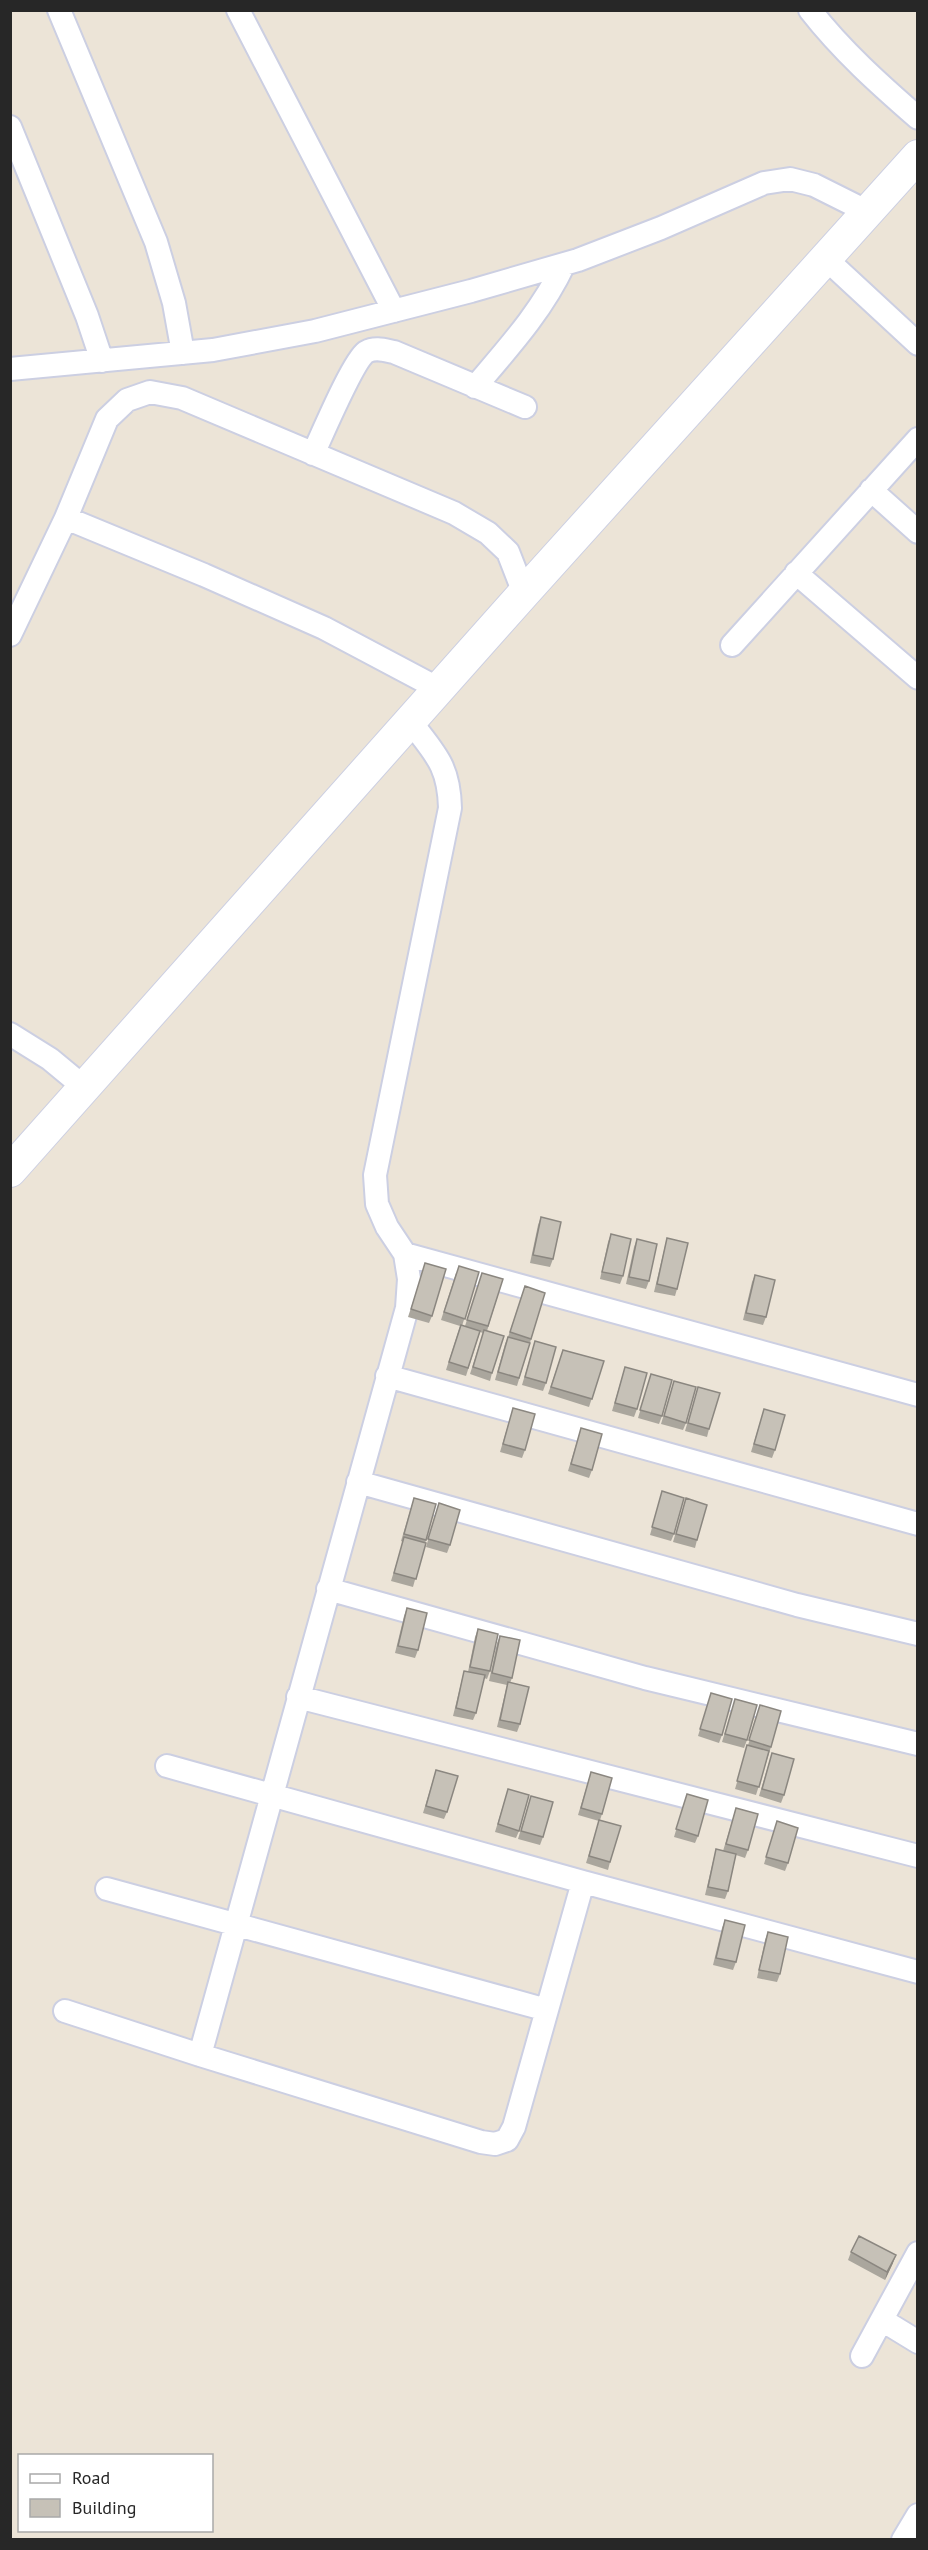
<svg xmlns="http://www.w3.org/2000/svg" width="928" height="2550" font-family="'PT Sans',sans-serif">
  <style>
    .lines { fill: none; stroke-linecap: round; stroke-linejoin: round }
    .street-casing { stroke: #cccfe2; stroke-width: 26 }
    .secondary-casing { stroke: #cccfe2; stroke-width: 34 }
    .street { stroke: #fff; stroke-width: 22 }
    .secondary { stroke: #fff; stroke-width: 32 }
    .wall { fill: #aaa69d }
    .shaded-wall { fill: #8b8780 }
    .building { fill: #c6c1b7; stroke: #8b8780; stroke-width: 1.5 }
  </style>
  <rect width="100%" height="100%" fill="#ece4d7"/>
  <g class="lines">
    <g class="street-casing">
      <path id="street" d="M59 10 156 242 174 303 183 353
        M238 10 394 311
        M810 10C842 51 879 84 918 118
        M10 127 87 316 102 361
        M824 257 918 344
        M10 369 213 350 315 331 471 291 578 260 661 228 764 183 790 179 814 185 868 212
        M475 387C509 347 542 311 564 264
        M313 454C322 435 353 361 366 352 375 347 384 350 394 352L525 407
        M871 490 918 532
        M66 518 204 575 324 628 439 689
        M796 573 918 678
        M10 635 66 518 107 419 127 400 150 392 182 398 454 513 488 533 508 552 524 593
        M732 645 918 439
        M10 1034 50 1059 85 1088
        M405 1254 918 1395
        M387 1376 918 1524
        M358 1482 797 1605 918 1634
        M328 1589 645 1678 918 1744
        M298 1697 918 1856
        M167 1766 583 1882 918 1972
        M107 1889 547 2010
        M65 2011 200 2055 481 2142 495 2144 507 2140 514 2127 583 1882
        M200 2055 407 1308 409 1279 405 1254 387 1227 377 1204 375 1175 450 808C449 765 435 754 410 721
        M882 2320 918 2342
        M862 2356 918 2253
        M903 2540 918 2515"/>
    </g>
    <g class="secondary-casing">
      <path id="secondary" d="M10 1171 524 593 918 156"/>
    </g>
    <use href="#street" class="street"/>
    <use href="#secondary" class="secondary"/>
  </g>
  <path class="wall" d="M541 1217 553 1259 550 1267 530 1263 538 1225Z
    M611 1234 623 1276 620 1284 600 1279 608 1242Z
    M667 1238 677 1289 675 1296 654 1292 665 1246Z
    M637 1239 649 1281 646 1289 626 1284 634 1247Z
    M423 1271 432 1316 429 1323 408 1317Z
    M479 1272 462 1326H465L482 1273 503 1279 487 1331 492 1373 490 1381 470 1374 483 1333 480 1332 466 1376 446 1370 460 1326 441 1320 456 1273Z
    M755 1275 766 1317 763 1325 743 1320 752 1282Z
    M525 1286 545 1293 517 1386 495 1380 505 1344 508 1337Z
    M535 1341 546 1383 543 1391 522 1385Z
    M563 1350 604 1361 589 1407 548 1394Z
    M625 1367 637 1409 634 1417 612 1411Z
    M651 1374 662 1416 659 1424 638 1418Z
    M674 1381 686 1423 683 1430 661 1424Z
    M698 1387 709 1429 707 1437 685 1431Z
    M513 1408 525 1450 522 1458 500 1452Z
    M764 1409 775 1450 772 1458 751 1452Z
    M581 1428 592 1470 589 1478 568 1471Z
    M662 1491 674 1534 671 1541 650 1535Z
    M414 1498 436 1504 413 1587 391 1581 403 1542 401 1541Z
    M686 1498 697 1540 695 1548 673 1542Z
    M439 1503 450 1545 447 1553 426 1547Z
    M407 1608 418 1650 415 1658 395 1653 404 1616Z
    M478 1629 490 1671 487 1679 484 1678 476 1713 473 1720 453 1716 462 1679 464 1671 468 1672 475 1637Z
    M500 1636 512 1678 510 1683 520 1724 517 1732 497 1727 507 1685 489 1681 497 1643Z
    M711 1693 722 1735 719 1743 698 1736Z
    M735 1699 747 1740 744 1748 722 1742Z
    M760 1705 771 1747 756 1795 735 1789Z
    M772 1753 784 1795 781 1803 759 1796Z
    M436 1770 447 1812 444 1819 423 1813Z
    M591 1772 602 1814 600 1820 610 1862 608 1870 586 1863 599 1821 578 1815Z
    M508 1789 519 1831 516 1838 495 1832Z
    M687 1794 698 1836 695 1843 674 1837Z
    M531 1796 543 1837 540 1845 518 1839Z
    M736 1808 748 1850 745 1858 736 1855 728 1891 725 1899 705 1895 714 1857 716 1849 723 1851Z
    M777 1821 788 1863 785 1871 764 1864Z
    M725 1920 736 1962 733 1970 713 1965 722 1928Z
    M768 1932 780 1974 777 1982 757 1978 765 1940Z
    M851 2252 893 2263 885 2280 848 2260Z"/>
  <path class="shaded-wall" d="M896 2255 893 2263 885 2280 887 2272Z"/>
  <path class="building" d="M541 1217 561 1222 553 1259 533 1255Z
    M611 1234 631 1239 623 1276 602 1272Z
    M667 1238 688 1243 677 1289 657 1284Z
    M637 1239 657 1244 649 1281 629 1277Z
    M425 1263 446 1269 432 1316 411 1309Z
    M459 1266 479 1272 465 1319 444 1312Z
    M482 1273 503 1279 488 1326 467 1320Z
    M755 1275 775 1280 766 1317 746 1313Z
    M525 1286 545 1293 531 1339 510 1332Z
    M461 1325 480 1331 468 1368 449 1362Z
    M484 1330 504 1336 492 1373 473 1367Z
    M508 1337 530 1343 519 1378 498 1372Z
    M535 1341 556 1347 546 1383 525 1377Z
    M563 1350 604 1361 592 1399 551 1387Z
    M625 1367 647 1373 637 1409 615 1403Z
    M651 1374 672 1380 662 1416 640 1410Z
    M674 1381 696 1387 686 1423 664 1416Z
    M698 1387 720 1393 709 1429 688 1423Z
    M513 1408 535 1414 525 1450 503 1444Z
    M764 1409 785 1415 775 1450 754 1444Z
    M581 1428 602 1434 592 1470 571 1464Z
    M662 1491 684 1498 674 1534 652 1527Z
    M414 1498 436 1504 426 1540 404 1534Z
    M686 1498 707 1505 697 1540 676 1534Z
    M439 1503 460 1510 450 1545 428 1539Z
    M404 1537 426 1543 416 1579 394 1573Z
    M407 1608 427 1613 418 1650 398 1646Z
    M478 1629 498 1634 490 1671 470 1667Z
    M500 1636 520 1640 512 1678 492 1673Z
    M464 1671 485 1675 476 1713 456 1708Z
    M508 1682 529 1687 520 1724 500 1720Z
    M711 1693 732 1699 722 1735 700 1729Z
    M735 1699 757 1705 747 1740 725 1734Z
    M760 1705 781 1711 771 1747 749 1740Z
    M747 1745 769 1751 759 1787 737 1781Z
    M772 1753 794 1759 784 1795 762 1789Z
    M436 1770 458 1776 447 1812 426 1806Z
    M591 1772 612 1778 602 1814 581 1808Z
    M508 1789 529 1795 519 1831 498 1824Z
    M687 1794 708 1800 698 1836 676 1829Z
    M531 1796 553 1802 543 1837 521 1831Z
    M736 1808 758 1814 748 1850 726 1844Z
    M599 1820 621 1826 610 1862 589 1856Z
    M777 1821 798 1828 788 1863 766 1857Z
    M716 1849 736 1854 728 1891 708 1887Z
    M725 1920 745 1925 736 1962 716 1958Z
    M768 1932 788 1937 780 1974 759 1970Z
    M859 2236 896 2255 887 2272 851 2252Z"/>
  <rect width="928" height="2550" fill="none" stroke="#272727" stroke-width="24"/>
  <rect x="18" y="2454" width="195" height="78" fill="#ffffff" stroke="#a9a9a9" stroke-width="1.5"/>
  <rect x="30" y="2474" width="30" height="9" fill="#ffffff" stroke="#a9a9a9" stroke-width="1.5"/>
  <text x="72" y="2484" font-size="18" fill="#272727">Road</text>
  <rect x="30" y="2499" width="30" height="18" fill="#c6c1b7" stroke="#a9a9a9" stroke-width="1.5"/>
  <text x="72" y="2514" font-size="18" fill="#272727">Building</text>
</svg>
